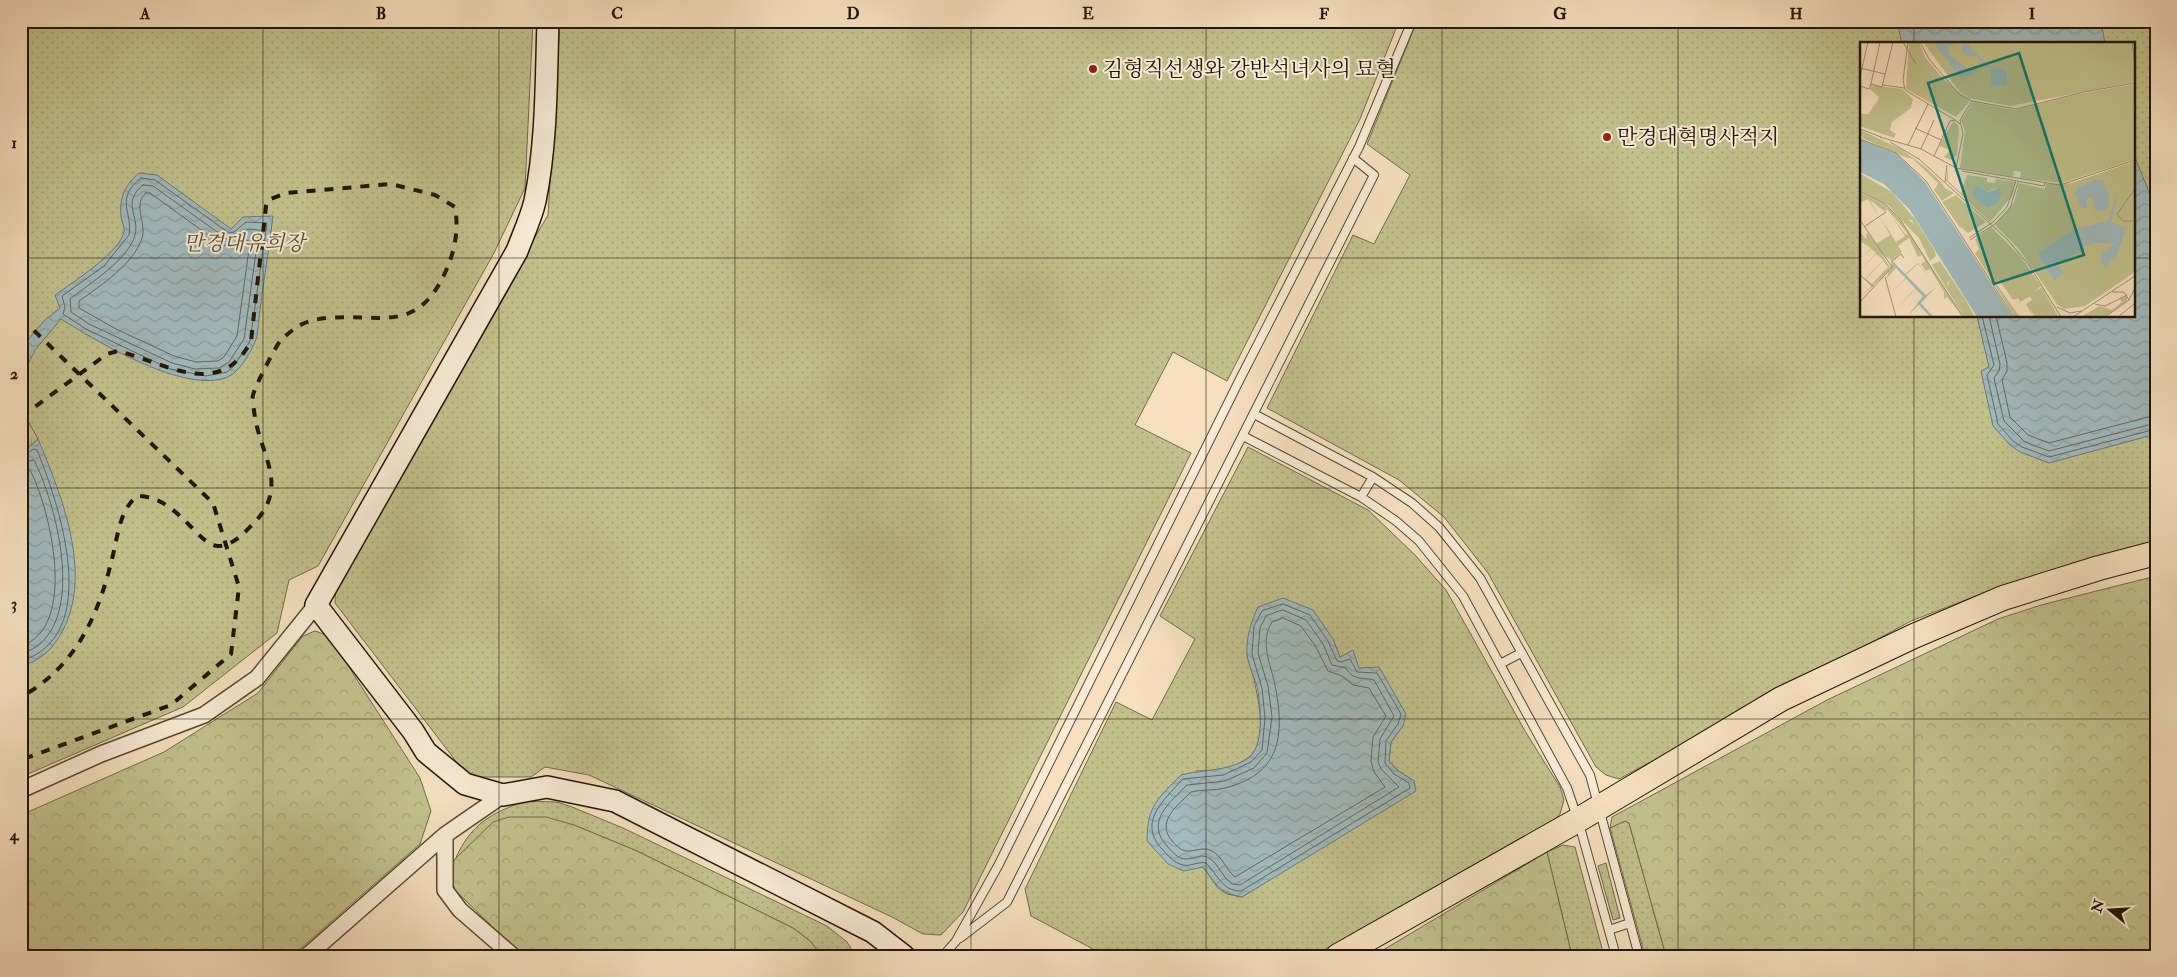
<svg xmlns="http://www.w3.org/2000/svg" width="2177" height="977" font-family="'IM FELL Double Pica','Noto Serif KR',serif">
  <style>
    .grass { fill: url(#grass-dots); stroke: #736a4a; fill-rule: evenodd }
    .forest { fill: url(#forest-crowns); stroke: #736a4a }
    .wetland { fill: url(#wetland-marsh); stroke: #736a4a }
    .water { fill: url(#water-waves); stroke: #6f7873 }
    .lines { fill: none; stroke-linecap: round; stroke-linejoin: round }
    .shore { stroke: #626761; stroke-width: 1 }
    .lane-casing { stroke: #584734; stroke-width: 10 }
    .street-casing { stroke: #584734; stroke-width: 18 }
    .secondary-casing { stroke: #241405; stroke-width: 24 }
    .primary-casing { stroke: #241405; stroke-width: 26 }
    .lane { stroke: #f9ebd6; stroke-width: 8 }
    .street { stroke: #f9ebd6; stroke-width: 15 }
    .secondary { stroke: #f9ebd6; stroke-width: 21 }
    .primary { stroke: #f6e0c0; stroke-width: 24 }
    .rail { stroke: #241405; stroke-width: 4; stroke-dasharray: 9 9; stroke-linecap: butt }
    .grid { fill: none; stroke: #241405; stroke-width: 1; stroke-opacity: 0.55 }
    .poi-dot { fill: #8f2418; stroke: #f9ebd6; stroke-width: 2 }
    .labels { text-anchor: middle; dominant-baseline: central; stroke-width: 4; stroke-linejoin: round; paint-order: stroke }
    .poi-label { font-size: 21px; fill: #241405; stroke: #f9ebd6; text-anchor: start }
    .park-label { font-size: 21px; font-style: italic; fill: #5b5135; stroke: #f9ebd6 }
    .inset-river { fill: none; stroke: #a1babd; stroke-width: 2.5 }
    .inset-road { fill: none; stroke: #a28e75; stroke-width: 1 }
    .view { fill: #0f766e; fill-opacity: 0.15; stroke: #0f766e; stroke-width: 2.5 }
    .inset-edge { fill: none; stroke: #241405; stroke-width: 2.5 }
    .neatline { fill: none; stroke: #241405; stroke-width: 2 }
    .grid-label { font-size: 16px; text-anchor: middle; font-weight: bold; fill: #241405 }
  </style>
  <defs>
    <pattern id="grass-dots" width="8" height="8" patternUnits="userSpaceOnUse" patternTransform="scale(1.25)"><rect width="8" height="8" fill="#c2c18e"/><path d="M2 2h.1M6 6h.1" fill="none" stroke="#a7a579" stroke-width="1.8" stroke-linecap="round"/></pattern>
    <pattern id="forest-crowns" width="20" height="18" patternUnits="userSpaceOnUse" patternTransform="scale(1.25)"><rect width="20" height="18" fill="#c2c18e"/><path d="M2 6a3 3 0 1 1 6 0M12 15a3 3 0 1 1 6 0" fill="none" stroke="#a7a579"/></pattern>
    <pattern id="wetland-marsh" width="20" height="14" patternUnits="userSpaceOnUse" patternTransform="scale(1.25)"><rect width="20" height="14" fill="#c2c18e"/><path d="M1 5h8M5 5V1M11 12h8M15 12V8" fill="none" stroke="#a7a579"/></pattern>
    <pattern id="water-waves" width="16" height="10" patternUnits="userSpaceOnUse" patternTransform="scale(1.25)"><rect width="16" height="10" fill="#a1babd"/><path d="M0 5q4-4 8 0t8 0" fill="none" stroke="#8a9fa1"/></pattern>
  </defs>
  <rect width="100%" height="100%" fill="#f6e0c0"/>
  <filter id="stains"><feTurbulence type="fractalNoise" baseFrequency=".004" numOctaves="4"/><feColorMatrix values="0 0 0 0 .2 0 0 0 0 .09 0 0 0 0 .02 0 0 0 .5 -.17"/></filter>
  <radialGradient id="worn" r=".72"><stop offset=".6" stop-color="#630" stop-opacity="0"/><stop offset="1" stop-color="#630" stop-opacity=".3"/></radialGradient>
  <path class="grass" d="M21 21H533L525 188 494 253 318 566 289 580 277 633 183 707 21 777Z
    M560 21H1399L1360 119 1227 381 1173 352 1135 425 1191 453 963 912 941 935 923 934 892 917 589 775 545 767 531 777H468L335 603 336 579 548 215Z
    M1417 21H2156V543L2002 586 1911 621 1619 779 1606 775 1596 767 1488 573 1444 517 1399 480 1267 408 1353 235 1374 244 1410 175 1367 144ZM1861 44H2133V316H1861Z
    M1248 447 1368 510 1414 554 1446 590 1525 731 1560 787 1564 800 1560 814 1555 819 1313 956H1106L1031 916 1025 889 1116 702 1152 720 1195 639 1160 616ZM1333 639 1340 657 1359 668 1403 726 1391 742 1389 761 1397 770 1414 781 1242 897 1227 894 1218 888 1203 867 1196 771C1214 771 1233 769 1248 758 1273 741 1254 679 1247 654Z
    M526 801 557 802 572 807 623 828 827 926 847 942 856 956H822L810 941 793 928 637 851 574 825 455 860C470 825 490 813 526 801Z
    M1625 821 1629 823 1666 956H1645L1610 828Z
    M1563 845 1575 847 1604 956H1572L1547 852Z
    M1606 863 1620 918 1613 920 1598 866Z"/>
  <path class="forest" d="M2156 576V905L2151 907 2156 933V956H1666L1629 823 1625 821 1610 828 1612 817 1827 700 1998 619 2041 605Z
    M315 631 329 636 420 778 431 811 420 844 292 956H21V815L164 752 258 693 303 636Z
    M509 817H546L574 825 637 851 793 928 810 941 822 956H522L455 890 451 878 454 860 493 822Z
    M1547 852 1572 956H1373Z"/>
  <path class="wetland" d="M21 396 22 410 38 439 21 454Z"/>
  <path class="water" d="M1897 21H2101L2105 44H1902Z
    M2133 152 2156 210V434L2049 463 2020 452 2010 445 1993 426 1981 371 1989 367 1977 316H2133Z
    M139 173 157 175 231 229 243 217 273 216C269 248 264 279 260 310 258 321 259 335 254 344 248 357 237 376 222 379 178 390 98 342 61 319L35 350 21 379V344L26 342 44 321 60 308 55 295C72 283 120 252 124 232 125 228 122 222 121 217 119 198 125 185 139 173Z
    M38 439C61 494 93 572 63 630 54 648 41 661 21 666V454Z
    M1283 598 1313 610 1333 639 1340 657 1353 650 1359 668 1379 667 1406 714 1403 726 1391 742 1389 761 1397 770 1414 781 1416 791 1242 897C1219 893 1216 884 1203 867L1184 871 1168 864 1147 841C1147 805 1158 799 1181 775 1204 769 1226 772 1247 759 1265 748 1261 705 1257 687 1254 676 1248 665 1247 654 1246 637 1251 622 1258 607Z"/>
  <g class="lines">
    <path class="shore" d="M141 178 155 180 229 233 234 232 246 222 267 223 250 341 234 366 227 372 206 376 170 369 86 329 63 314 65 307 62 296 104 266 129 235C133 212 114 199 141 178Z
      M143 185 153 186 227 239 236 238 248 229 259 230 244 339 229 362 219 368 195 369 172 363 89 324 71 312 70 299C89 284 129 259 135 235 140 217 121 202 143 185Z
      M146 193H150L222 245 236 247 247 240 250 242 237 336 224 357 218 361 196 362 174 356 116 329 79 308V301C100 286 134 264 142 238 147 223 132 205 146 193Z
      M1982 316 1994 365 1987 375 1998 424 2013 441 2022 447 2049 457 2156 429
      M1989 316 2000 364 1999 371 1994 378 2004 421 2025 442 2049 451 2156 423
      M1996 316 2007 363V371L2002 380 2010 417 2028 435 2049 443 2156 415
      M21 457 34 449 37 450C59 504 104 636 21 661
      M21 463 34 460C57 505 91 633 21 654
      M21 471 30 470C50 508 79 628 21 646
      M1283 604 1310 615 1328 641 1337 661 1341 662 1350 659 1357 672 1377 673 1401 714 1398 724 1386 741 1385 763 1394 774 1409 783 1410 788 1241 891C1222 891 1218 875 1206 863 1198 861 1190 867 1183 865 1174 863 1168 856 1162 849 1137 822 1164 800 1183 779L1223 775 1251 762 1262 750 1265 718 1262 688 1252 654 1254 626 1262 611Z
      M1283 610 1306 620 1323 644 1332 665 1346 668C1354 681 1361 677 1374 680L1394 716 1380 739 1378 762 1381 769 1399 787 1240 885 1232 884C1222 877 1219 864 1209 858 1201 853 1194 859 1186 859 1178 859 1172 852 1167 846 1145 822 1169 803 1187 785L1225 781 1254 768 1267 753 1272 717 1268 686 1258 653 1260 628 1266 616Z
      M1283 618 1301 626 1316 647 1328 671 1342 676 1353 685 1369 688 1386 716 1373 737 1371 761 1374 772 1385 787 1235 877C1226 870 1223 857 1212 851 1203 846 1195 852 1186 851 1180 850 1177 846 1173 842 1155 822 1176 807 1191 792 1202 789 1214 791 1225 788 1281 774 1285 735 1275 685 1271 664 1259 643 1272 622Z"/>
    <g class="lane-casing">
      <path id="lane" d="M1254 414 1373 477 1412 503 1439 527 1480 578 1590 775 1639 956
        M1243 436 1361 497 1396 521 1419 541 1463 596 1567 788 1578 820 1616 956
        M1361 497 1373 477
        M1500 664 1521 653
        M1609 930 1630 923
        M960 938 1007 902 1374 175 1353 158
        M943 956 956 941 998 866 1240 379 1359 147 1412 21"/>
    </g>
    <g class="street-casing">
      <path id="street" d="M21 790 101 754 204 715 257 678 316 605
        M503 795 445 835V890L460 910 513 956
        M307 956 445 835"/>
    </g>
    <g class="secondary-casing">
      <path id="secondary" d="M548 21C546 81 547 142 535 201 531 218 523 235 517 251L316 605 413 731 426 752 465 784 503 795 547 787 615 801 873 932 904 956"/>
    </g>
    <g class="primary-casing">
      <path id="primary" d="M1338 956 1578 820 1781 699 1914 636 2003 598 2099 568 2156 553"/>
    </g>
    <use href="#lane" class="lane"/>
    <use href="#street" class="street"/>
    <use href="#secondary" class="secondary"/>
    <use href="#primary" class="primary"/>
    <path class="rail" d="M21 318 213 503 239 587 231 654 171 705 21 760
      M21 417 107 354 118 351C166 363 220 401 251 341L266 206 268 200 286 193 391 184 435 195 455 207C459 230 455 251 445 273 416 335 380 313 326 318 316 319 303 322 294 329 290 332 284 337 280 341 275 348 255 386 253 395 252 399 253 406 254 410 258 454 293 486 251 526 242 535 234 544 220 546 199 549 179 496 137 496 120 510 118 534 113 555 99 614 77 666 21 697"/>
  </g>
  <path class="grid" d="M263 21V956M499 21V956M735 21V956M971 21V956M1206 21V956M1442 21V956M1678 21V956M1914 21V44M21 258H1861M2133 258H2156M1914 316V956M21 488H2156M21 719H2156"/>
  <g class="poi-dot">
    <circle cx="1093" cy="69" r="5"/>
    <circle cx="1607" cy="137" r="5"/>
  </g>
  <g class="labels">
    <g class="poi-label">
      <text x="1103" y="69">김형직선생와 강반석녀사의 묘혈</text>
      <text x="1617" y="137">만경대혁명사적지</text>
    </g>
    <g class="park-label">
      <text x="244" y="243">만경대유희장</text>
    </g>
  </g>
  <g transform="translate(1860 42)">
    <rect width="275" height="275" fill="#f6e0c0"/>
    <path d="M63 0H275V40L150 64 108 56 99 49ZM275 42V117L202 141 160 136 161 130 154 129 153 135 100 126 105 89 101 78 113 60 155 68 219 52ZM0 88 41 107 64 124 80 139 79 142 53 117 42 114 44 111 4 92 0 96ZM275 119V230L225 264 204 267 197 262 159 207 135 183 154 160 159 141 185 147 186 142 212 141ZM88 128V139L101 151 107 133 127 136V140L135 141 136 137 155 140 153 153 130 180 86 139ZM117 142 127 150 136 146 138 155 134 163 129 166 115 149ZM1 132 32 150 19 153 55 183 48 185 29 164 0 148ZM0 150 25 163 41 178 103 275 87 255 84 257V250L70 227 66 229 61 222 65 219 62 213 58 215 49 196 38 204 42 210 32 219 22 212 31 227 3 253 11 244 5 237 23 218 16 212 0 229 16 211 11 207 0 218 11 206 0 199V190L6 197 7 190 16 202 30 193 20 175 36 200 45 194 30 172 46 193 48 192 27 167 25 170 10 158 19 175 8 157 0 161ZM23 219 28 225 12 242 6 237ZM32 220 45 232 58 221 70 236 58 222 46 233 66 253 76 245 47 275 63 254 56 247 34 268 56 246 46 237 28 253 46 236 36 226 26 237ZM75 221 89 237 87 242 99 258 106 259 115 275H104L72 223Z" fill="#c2c18e" fill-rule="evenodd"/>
    <path d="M49 0H59L65 15 84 38 110 59 96 75 46 47ZM11 43 42 47 53 57 51 66 32 80 30 88 36 92 34 96 0 84V72H8L18 58 19 55 10 47ZM93 79 98 83 99 89 97 113 91 118 84 115 90 108 79 104ZM4 92 23 100 44 111 42 114 2 96ZM80 139 85 146 94 151 82 159 74 148ZM32 150 55 177 75 209 76 214 70 219 59 196 48 185 54 183 52 178 43 177 19 153ZM96 153 126 180 108 191 99 184 82 160ZM131 185 161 215 181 244 174 250 182 245 198 274 184 252 168 262 173 275 166 262 172 258 170 254 160 260 158 256 153 258 139 238 135 240 160 275H155L115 211 119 207 115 197ZM80 219 106 259 99 258 88 246 89 237 83 235 75 221ZM267 254V259L244 275H221L239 264 252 268 262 260 259 256Z" fill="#c2c18e"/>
    <path d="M184 252 198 274V275H175L167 262Z" fill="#c2c18e"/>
    <path d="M73 0H98L89 4 88 11 106 26 119 28 108 35H100ZM102 0 109 3 128 24 147 29V43L131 44V26L124 24 116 14 109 15 103 11ZM0 97 37 112 65 140 153 275H117L50 168 24 142 0 130ZM245 132 257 155 251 180 266 186 257 214 251 216 247 226 241 219 242 212 255 201H232L197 223 205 231 194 239 178 211 215 187 248 179 256 155ZM235 138H242L250 155 248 166 242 170 234 167 232 155 227 157V167L221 165 215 151 218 145ZM117 142 127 150 140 146 142 151 135 163 128 166 113 153Z" fill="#a1babd"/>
    <path class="inset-river" d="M32 220 65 255 59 261 72 275"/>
    <path class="inset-road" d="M43 0 56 22M48 0 43 38 45 48 95 78M60 0 69 17 99 52 112 59M152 0H172M272 0 275 23M0 26 25 32M0 35 8 0M11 42 20 0M23 43 44 46M0 44 9 47 11 42 22 45 33 0M55 86 81 98M0 87 21 95M20 95 61 107 96 126 103 92 100 78 112 59 156 67 224 50 275 41M0 97 36 111 66 139 154 275M30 100 59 117 147 197 169 223 201 275M48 103 68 62M61 107 74 78M74 114 90 79 95 78 100 82M96 126 200 143 275 118M102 129 184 144 185 141M85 140 87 123M275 147 257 172 263 179H275M0 149 25 162 40 177 103 275M0 178 32 225 0 260M4 185 26 170M109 196 133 180 147 165 156 139M110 198 135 182 150 166 158 140M31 220 41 212 44 216M0 233 14 245M25 235 36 275M252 250H264L269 258M235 262 245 264 267 253M197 265 210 271 221 269M213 275 275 234M245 275 269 258 275 246M258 275 275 261"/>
    <path class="view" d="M159 11 224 213 134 242 68 41Z"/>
    <rect width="275" height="275" class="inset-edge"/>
  </g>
  <rect width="2177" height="977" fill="none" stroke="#f6e0c0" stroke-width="55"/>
  <g transform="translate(2110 910) rotate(288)" stroke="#f9ebd6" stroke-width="4" paint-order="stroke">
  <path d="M0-4L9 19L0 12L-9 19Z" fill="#241405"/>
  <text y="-8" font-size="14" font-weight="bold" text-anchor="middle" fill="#241405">N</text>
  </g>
  <rect x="28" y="28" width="2122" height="922" class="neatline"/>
  <g class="grid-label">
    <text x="145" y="19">A</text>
    <text x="381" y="19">B</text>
    <text x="617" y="19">C</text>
    <text x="853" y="19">D</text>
    <text x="1088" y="19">E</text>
    <text x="1324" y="19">F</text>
    <text x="1560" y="19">G</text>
    <text x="1796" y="19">H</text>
    <text x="2032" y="19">I</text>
    <text x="14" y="148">1</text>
    <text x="14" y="379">2</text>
    <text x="14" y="609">3</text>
    <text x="14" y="840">4</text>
  </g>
  <rect width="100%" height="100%" filter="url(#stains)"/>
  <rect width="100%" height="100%" fill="url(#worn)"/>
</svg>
